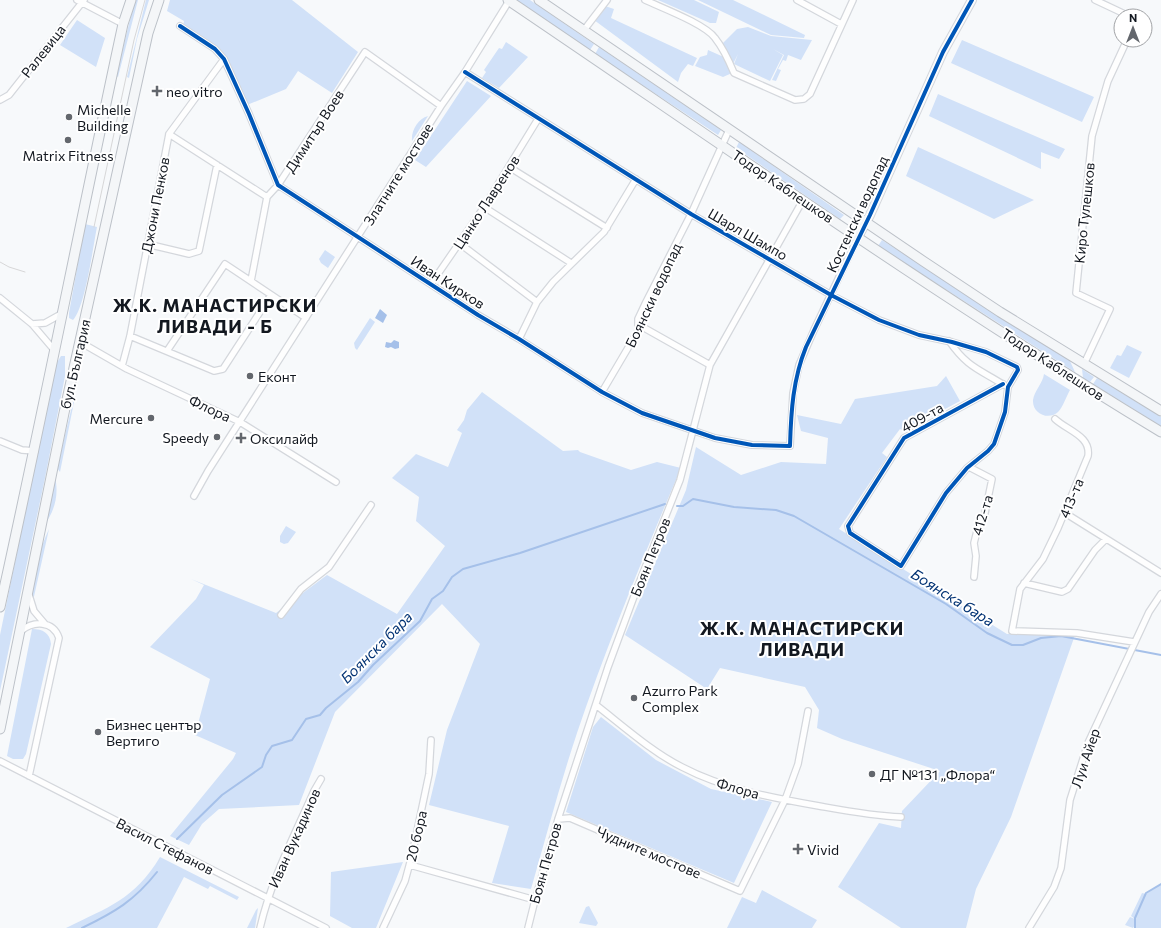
<svg xmlns="http://www.w3.org/2000/svg" width="1161" height="928" font-family="Commissioner,sans-serif">
  <style>
    .green { fill: #d1e1f8 }
    .water { fill: #a5c0e9 }
    .lines { fill: none; stroke-linecap: round; stroke-linejoin: round }
    .stream { stroke: #a5c0e9; stroke-width: 2 }
    .street-casing { stroke: #d4d7dc; stroke-width: 8 }
    .secondary-casing { stroke: #d4d7dc; stroke-width: 10 }
    .primary-casing { stroke: #bcc1c8; stroke-width: 11 }
    .street { stroke: #fefefe; stroke-width: 5.5 }
    .secondary { stroke: #f9fafc; stroke-width: 8 }
    .primary { stroke: #f4f6f8; stroke-width: 9 }
    .tram { stroke: #d7d7d8; stroke-width: 1 }
    .cycleway-casing { stroke: #fff; stroke-width: 6 }
    .cycleway { stroke: #0057b8; stroke-width: 4 }
    .poi-dot { fill: #63676d; stroke: #fff; stroke-width: 1.5 }
    .labels { text-anchor: middle; dominant-baseline: central; stroke-width: 4; stroke-linejoin: round; paint-order: stroke }
    .street-label { font-size: 14px; fill: #131820; stroke: #fff }
    .poi-label { font-size: 14px; fill: #131820; stroke: #fff; text-anchor: start }
    .water-label { font-size: 15px; font-style: italic; fill: #033374; stroke: #fff }
    .district-label { font-size: 18px; font-weight: bold; letter-spacing: 1px; fill: #131820; stroke: #fff }
  </style>
  <rect width="100%" height="100%" fill="#f7f9fb"/>
  <path class="green" d="M135 0H138L118 77 116 76Z
    M146 0H149L137 39 129 78 127 77Z
    M170 0H292L358 52 332 93 298 71 286 89 247 105 229 62 221 50 183 26 184 21 167 11Z
    M517 0H530L594 44 590 50Z
    M658 0H694L719 12 716 23H710Z
    M698 0H733L805 35 804 38 771 35Z
    M605 6 614 9 611 18 697 58 693 66 688 64 681 73 678 82 594 20Z
    M77 20 105 38 96 67 60 45Z
    M748 27 771 36 812 40 801 60 788 55 786 61 783 60 778 69 781 70 776 81 772 80 784 55 773 49 783 55 770 81 734 64 738 54 732 66 721 45 737 29Z
    M962 40 1094 97 1082 122 951 63Z
    M506 42 528 57 499 88 482 78 486 72 484 70 499 48 502 49Z
    M599 47 721 130 718 135 595 54Z
    M708 50 726 58 732 73 723 77 695 66 700 57 707 55Z
    M467 81 491 96 426 167 415 160Z
    M938 94 1065 149 1059 159 1041 152V169L929 116Z
    M428 116 412 141C411 130 418 119 428 116Z
    M739 142 844 215 840 219 736 148Z
    M918 147 1034 200 994 219 906 176Z
    M85 224 97 227C93 247 85 308 73 320L69 318V313Z
    M882 240 1063 356 1070 361 1075 372 878 246Z
    M325 250 335 257 328 268 321 263 319 259Z
    M370 318 375 322 357 350 355 348 354 343Z
    M1127 345 1142 352 1129 378 1110 368 1117 355 1121 356Z
    M61 356H65V376L45 478 0 691V635L56 364Z
    M1082 369 1094 377 1090 382 1083 378Z
    M1044 374 1070 390C1066 397 1063 407 1058 412 1048 421 1032 413 1033 400 1034 391 1043 383 1044 374Z
    M946 376 960 401 904 431 900 429 882 453 887 457 839 529 1007 634 1075 635 1011 817 976 889 966 928H901L838 887 879 823 901 828 902 811 940 771 842 739 817 728 819 710 805 687 720 668 707 689 625 635 686 490 696 447 741 475 781 462 826 464 828 438 801 431 797 415 841 424 855 399 937 386Z
    M1097 378 1161 417V426L1093 384Z
    M482 392 563 451 578 450 580 452 631 470 657 462 681 468C644 555 608 642 577 733 560 784 546 837 531 889L492 883 509 826 429 805 447 730 480 644 442 604 335 712 299 805 219 809 202 824 189 845 170 836 233 759 236 753 195 735 210 679 150 647 196 599 204 585 191 579 137 638 191 579 276 613 327 575 397 614 445 546 416 521 419 497 392 478 416 454 448 467 462 433 457 430 464 420 467 410Z
    M75 397 60 472 57 468 73 402Z
    M55 477C59 494 55 510 45 524Z
    M286 526 296 532 288 543 284 544 280 542V536Z
    M49 529 33 601C32 578 39 550 49 529Z
    M32 629C43 629 50 633 51 644L26 754 23 759H13L7 756Z
    M601 717 656 760 711 789 772 802 734 883 566 812 593 727Z
    M160 857 239 897 237 900 210 886 208 889 184 877 157 928H66C108 907 134 900 160 857Z
    M403 862 376 928H352L330 916 331 872Z
    M1161 884V928H1135V925L1133 928 1125 925 1130 917 1135 919 1131 916 1142 893 1146 894Z
    M762 890 817 920 812 928H727L742 897 756 903Z
    M589 906 598 923 596 926 579 923 586 907Z
    M258 908 255 928H247L256 910Z"/>
  <path class="water" d="M380 309 387 315 383 323 375 318Z
    M394 340 399 342V348L395 349 391 347 388 348 385 347 386 342 391 343Z"/>
  <g class="lines">
    <path class="stream" d="M677 506H683L693 499 734 507 776 510 794 516 946 604 987 633 1012 645H1023L1041 638 1061 636 1161 655
      M177 839 222 795 262 767 266 755 272 746 292 740 306 719 320 715 326 708 358 682 373 665 420 621 432 599 443 591 452 577 463 569 520 553 665 504
      M82 928C115 912 134 901 157 872
      M1135 928V918L1146 893 1161 884"/>
    <g class="street-casing">
      <path id="street" d="M77 0 123 24
        M645 0C662 8 705 24 715 38 723 48 729 61 734 73L795 100 804 99 810 94 853 0
        M797 0 841 24
        M1095 0 1129 16
        M180 26 215 49 224 59 249 114 278 185 478 315 519 339 602 392 642 413 715 438 752 445 790 446 793 393 799 365 814 330 858 237
        M584 30 607 0
        M465 72 691 214 831 295 879 320 919 335 952 342 986 352 1017 367 1018 370 1008 387 1005 412 994 444 988 451 967 468 946 493 901 566 850 533 848 526 904 438 1003 384
        M0 100 9 95 84 0
        M169 134 267 197
        M509 167 607 228
        M484 207 571 263
        M459 243 537 302
        M147 244 189 254 199 251 217 165
        M251 281 267 197 278 185 365 52 441 106
        M431 284 484 207 538 119
        M0 298 32 324 55 351
        M32 324 45 323 63 313
        M639 325 710 365
        M130 336 214 371 223 369 271 295
        M519 339 537 302 553 282 604 232 636 179
        M949 341C968 368 979 369 1004 385
        M80 342 127 369 240 422 336 482
        M167 351 225 264 306 318
        M1084 364 1110 309 1076 293 1092 136 1108 81 1127 40
        M122 366 130 336 169 134 224 59
        M602 392 638 331V319L646 302 691 214 729 130
        M1055 419C1068 431 1091 436 1088 456L1058 528 1043 559 1020 589 1012 631 1077 633 1134 642
        M0 441 22 450 35 451
        M969 467 992 479 985 513 978 527 974 543 976 556 974 577
        M194 496 208 471 441 106 465 72 509 1
        M1065 513 1161 573
        M1024 583 1062 592 1068 589 1095 550 1106 539
        M29 595 34 611 45 624
        M281 615 301 589 329 567 371 505
        M21 631C33 621 53 620 59 638L29 776
        M596 705C623 726 652 752 682 767 724 789 773 798 819 806 847 811 873 816 901 817
        M0 761 326 928
        M558 819 570 818 740 891 785 800 798 764 808 711
        M410 865 535 900
        M260 928C271 880 294 836 314 791L321 779
        M383 928 405 881 412 855 429 774 431 740
        M528 928 535 900 558 819 608 667 636 591 680 480 710 365 803 200
        M1029 928 1054 887 1061 868 1070 800 1088 743 1149 612 1161 594"/>
    </g>
    <g class="secondary-casing">
      <path id="secondary" d="M858 237 870 215 943 52 972 0"/>
    </g>
    <g class="primary-casing">
      <path id="primary" d="M508 0C724 146 938 297 1161 432
        M539 0 923 261 1000 312 1161 411
        M0 607C43 413 81 218 123 24L131 0
        M0 729 64 413 148 33 159 0"/>
    </g>
    <use href="#street" class="street"/>
    <use href="#secondary" class="secondary"/>
    <use href="#primary" class="primary"/>
    <path class="tram" d="M94 227 134 40 145 0
      M0 262 9 267 25 272"/>
    <g class="cycleway-casing">
      <path id="cycleway" d="M180 26 215 49 224 59 249 114 278 185 478 315 519 339 602 392 642 413 715 438 752 445 790 446C791 411 793 379 806 347L870 215 943 52 972 0
        M465 72 691 214 831 295 879 320 919 335 952 342 986 352 1017 367 1018 370 1008 387 1005 412 994 444 988 451 967 468 946 493 901 566 850 533 848 526 904 438 1003 384"/>
    </g>
    <use href="#cycleway" class="cycleway"/>
  </g>
  <g class="poi-dot">
    <path d="M155 85h4v4h4v4h-4v4h-4v-4h-4v-4h4z"/>
    <circle cx="69" cy="117" r="4"/>
    <circle cx="68" cy="140" r="4"/>
    <circle cx="250" cy="376" r="4"/>
    <circle cx="151" cy="418" r="4"/>
    <circle cx="217" cy="437" r="4"/>
    <path d="M239 432h4v4h4v4h-4v4h-4v-4h-4v-4h4z"/>
    <circle cx="634" cy="698" r="4"/>
    <circle cx="98" cy="732" r="4"/>
    <circle cx="872" cy="774" r="4"/>
    <path d="M796 843h4v4h4v4h-4v4h-4v-4h-4v-4h4z"/>
  </g>
  <g class="labels">
    <g class="street-label">
      <text transform="translate(43 51) rotate(-52)">Ралевица</text>
      <text transform="translate(314 131) rotate(-57)">Димитър Воев</text>
      <text transform="translate(398 174) rotate(-58)">Златните мостове</text>
      <text transform="translate(783 186) rotate(34)">Тодор Каблешков</text>
      <text transform="translate(486 202) rotate(-57)">Цанко Лавренов</text>
      <text transform="translate(155 205) rotate(-79)">Джони Пенков</text>
      <text transform="translate(1084 213) rotate(-84)">Киро Тулешков</text>
      <text transform="translate(857 214) rotate(-65)">Костенски водопад</text>
      <text transform="translate(748 234) rotate(30)">Шарл Шампо</text>
      <text transform="translate(448 282) rotate(33)">Иван Кирков</text>
      <text transform="translate(653 295) rotate(-65)">Боянски водопад</text>
      <text transform="translate(75 364) rotate(-77)">бул. България</text>
      <text transform="translate(1053 364) rotate(33)">Тодор Каблешков</text>
      <text transform="translate(210 408) rotate(25)">Флора</text>
      <text transform="translate(922 417) rotate(-29)">409-та</text>
      <text transform="translate(1071 498) rotate(-67)">413-та</text>
      <text transform="translate(982 515) rotate(-73)">412-та</text>
      <text transform="translate(650 557) rotate(-68)">Боян Петров</text>
      <text transform="translate(1085 758) rotate(-71)">Луи Айер</text>
      <text transform="translate(738 788) rotate(16)">Флора</text>
      <text transform="translate(416 836) rotate(-77)">20 бора</text>
      <text transform="translate(294 838) rotate(-66)">Иван Вукадинов</text>
      <text transform="translate(165 846) rotate(27)">Васил Стефанов</text>
      <text transform="translate(649 852) rotate(23)">Чудните мостове</text>
      <text transform="translate(545 863) rotate(-74)">Боян Петров</text>
    </g>
    <g class="poi-label">
      <text x="166" y="91">neo vitro</text>
      <text x="77" y="109">Michelle<tspan x="77" dy="16">Building</tspan></text>
      <text x="68" y="155" text-anchor="middle">Matrix Fitness</text>
      <text x="258" y="376">Еконт</text>
      <text x="143" y="418" text-anchor="end">Mercure</text>
      <text x="209" y="437" text-anchor="end">Speedy</text>
      <text x="250" y="438">Оксилайф</text>
      <text x="642" y="690">Azurro Park<tspan x="642" dy="16">Complex</tspan></text>
      <text x="106" y="724">Бизнес център<tspan x="106" dy="16">Вертиго</tspan></text>
      <text x="880" y="774">ДГ №131 „Флора“</text>
      <text x="807" y="849">Vivid</text>
    </g>
    <g class="water-label">
      <text transform="translate(953 597) rotate(32)">Боянска бара</text>
      <text transform="translate(376 647) rotate(-45)">Боянска бара</text>
    </g>
    <g class="district-label">
      <text x="215" y="305">Ж.К. МАНАСТИРСКИ<tspan x="215" dy="21">ЛИВАДИ - Б</tspan></text>
      <text x="802" y="628">Ж.К. МАНАСТИРСКИ<tspan x="802" dy="21">ЛИВАДИ</tspan></text>
    </g>
  </g>
  <g transform="translate(1133 28)"><circle r="19" fill="#ffffff" stroke="#a1a3a6"/>
  <path d="M0-3L7 15L0 10L-7 15Z" fill="#63676d"/>
  <text y="-6" font-size="11" font-weight="bold" text-anchor="middle" fill="#131820">N</text>
  </g>
</svg>
